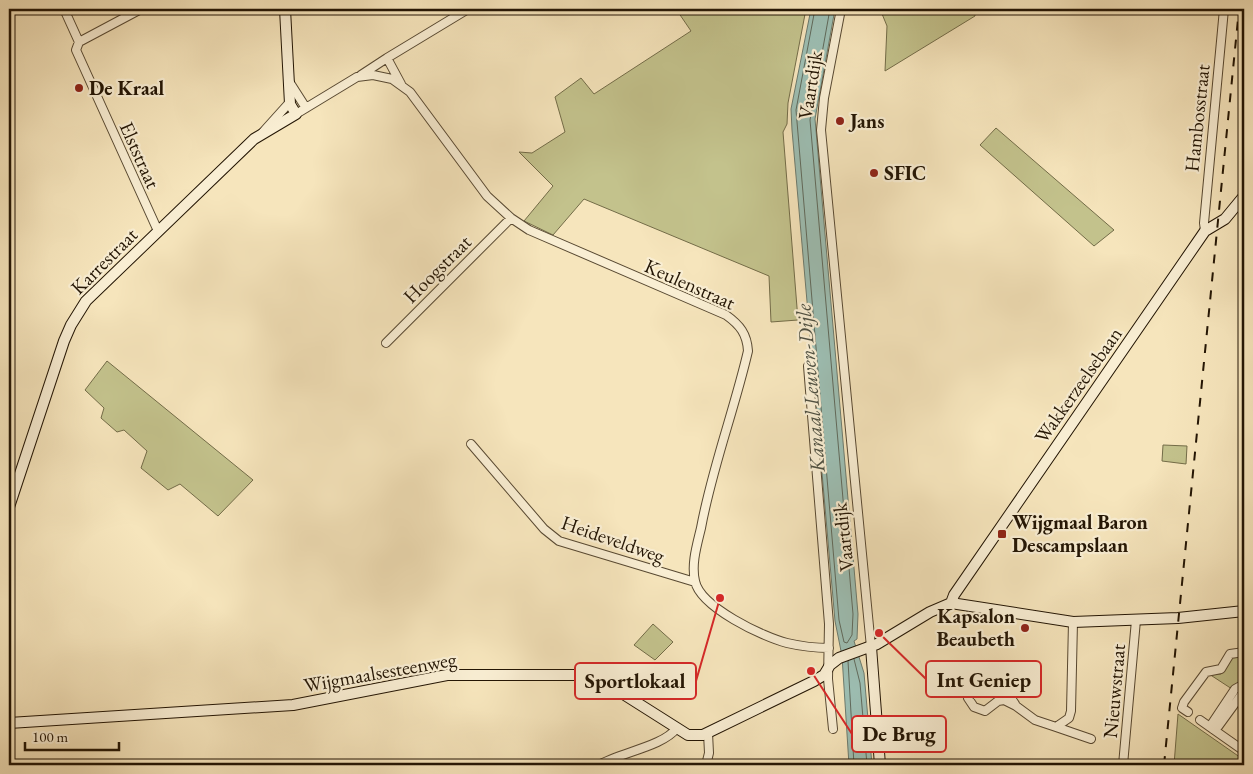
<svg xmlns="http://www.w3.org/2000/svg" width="1253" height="774" font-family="'EB Garamond',serif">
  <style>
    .green { fill: #c3c28c; stroke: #736c48 }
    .water { fill: #9dbfb4; stroke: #6c7b6e }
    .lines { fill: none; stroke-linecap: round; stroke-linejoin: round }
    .shore { stroke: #606a5c; stroke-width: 1 }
    .street-casing { stroke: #584932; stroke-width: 10 }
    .secondary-casing { stroke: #231504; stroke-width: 12 }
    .street { stroke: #f9eed3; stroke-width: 8 }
    .secondary { stroke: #f9eed3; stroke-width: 10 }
    .rail { stroke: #231504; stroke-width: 2; stroke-dasharray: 9 9; stroke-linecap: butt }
    .poi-dot { fill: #8f2418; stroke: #f9eed3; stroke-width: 2 }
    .labels { text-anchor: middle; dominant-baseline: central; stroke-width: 4.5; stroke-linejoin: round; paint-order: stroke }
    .street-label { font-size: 20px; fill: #231504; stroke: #f9eed3 }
    .poi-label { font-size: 20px; font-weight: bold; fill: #231504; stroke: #f9eed3; text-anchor: start }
    .water-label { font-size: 21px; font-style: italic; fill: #4e5042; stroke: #f9eed3 }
    .leader { fill: none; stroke: #d62828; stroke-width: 2 }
    .callout-dot { fill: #d62828; stroke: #f9eed3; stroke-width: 2 }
    .callout { fill: #f9eed3; stroke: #d62828; stroke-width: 2 }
    .callout-label { font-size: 21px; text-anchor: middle; font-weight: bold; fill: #231504 }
  </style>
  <rect width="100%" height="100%" fill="#f6e5bc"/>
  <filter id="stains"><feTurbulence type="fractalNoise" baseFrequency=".004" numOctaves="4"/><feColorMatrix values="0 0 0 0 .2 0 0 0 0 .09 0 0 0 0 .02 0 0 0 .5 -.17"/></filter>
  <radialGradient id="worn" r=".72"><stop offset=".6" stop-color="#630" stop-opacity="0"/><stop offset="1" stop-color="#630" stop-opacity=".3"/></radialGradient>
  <path class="green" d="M676 9H806L788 103 787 124 783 132 798 320 771 322 769 276 584 199 553 235 524 221 553 186 519 152 532 153 565 132 555 97 581 78 594 94 691 31Z
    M880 9H975V16L885 71 887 26Z
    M996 128 1114 230 1094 246 980 145Z
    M107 361 253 480 218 516 180 484 168 490 141 468 147 451 124 430 117 432 101 418 104 408 85 390Z
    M1163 445 1187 446 1186 464 1162 461Z
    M653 624 673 642 655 660 634 645Z
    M1244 655V672L1239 680 1243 683 1236 684 1232 689 1209 674H1221L1234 656Z
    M1178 714 1244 760V765H1174Z"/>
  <path class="water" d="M811 9H835L815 119 858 614 857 639 854 641 864 673 872 765H849L842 656 835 621 792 130 791 109Z"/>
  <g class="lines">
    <path class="shore" d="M815 9 796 110 839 620 844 642 847 643 852 635 853 614 810 120 830 9
      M854 659 860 683 867 765
      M848 661 854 765"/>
    <g class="street-casing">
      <path id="street" d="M64 9 79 42 76 50 158 231
        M841 9 824 98 821 130 871 647
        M79 42 141 9
        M387 58 468 9
        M361 75 387 58 401 84
        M290 83 306 108
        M296 114 357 77 373 75 392 79 410 92 487 196 511 218 529 230 726 315C740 325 747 334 748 351 734 411 712 468 701 528 697 545 691 564 695 581 700 607 763 637 787 643 800 646 815 648 829 648
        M263 132 290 102
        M1205 231 1204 223 1224 9
        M386 343 511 218
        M808 366 829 624 828 679 833 729
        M471 444 544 529 559 541 695 582
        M992 668 968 698 974 707 985 711 998 701 1004 700 1016 706 1035 720 1056 727 1069 718 1071 711 1073 622
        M982 680C1003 676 1005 690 1015 704
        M1188 712 1182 708 1184 702 1206 672 1221 669 1230 654 1244 652
        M1200 720 1244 751
        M1056 727 1091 739
        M1213 729 1211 725 1235 689 1244 684
        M1213 729 1217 728 1244 691
        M599 765C621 752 662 747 677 728
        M706 765 709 753 708 733
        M1123 765 1136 620"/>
    </g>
    <g class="secondary-casing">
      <path id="secondary" d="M9 507 64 341 71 325 86 301 254 139 296 114 290 104 285 9
        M951 603 954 595 1205 231 1225 219 1244 196
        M871 647 880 765
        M9 723 293 705 447 675H581L598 678 688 735H703L814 681 824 675 830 665 839 658 877 644 930 612 951 603 1073 622 1178 618 1244 611"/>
    </g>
    <use href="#street" class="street"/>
    <use href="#secondary" class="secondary"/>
    <path class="rail" d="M1164 765 1239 9"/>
  </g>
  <g class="poi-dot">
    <circle cx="79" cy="88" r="5"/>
    <circle cx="840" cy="121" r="5"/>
    <circle cx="874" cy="173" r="5"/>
    <rect x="997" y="529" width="10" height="10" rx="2.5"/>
    <circle cx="1025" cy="628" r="5"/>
  </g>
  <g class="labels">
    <g class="street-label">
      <text transform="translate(810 85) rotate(-81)">Vaartdijk</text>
      <text transform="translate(1197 118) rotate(-84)">Hambosstraat</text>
      <text transform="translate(140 155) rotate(66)">Elststraat</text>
      <text transform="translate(104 261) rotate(-45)">Karrestraat</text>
      <text transform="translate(437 269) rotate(-45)">Hoogstraat</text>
      <text transform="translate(690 284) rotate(24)">Keulenstraat</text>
      <text transform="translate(1078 385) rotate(-55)">Wakkerzeelsebaan</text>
      <text transform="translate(843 537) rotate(-96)">Vaartdijk</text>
      <text transform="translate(613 539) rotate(19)">Heideveldweg</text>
      <text transform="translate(380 672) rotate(-10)">Wijgmaalsesteenweg</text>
      <text transform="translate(1114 691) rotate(-85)">Nieuwstraat</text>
    </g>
    <g class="poi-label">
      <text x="89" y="88">De Kraal</text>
      <text x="850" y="121">Jans</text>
      <text x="884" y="173">SFIC</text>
      <text x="1012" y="522">Wijgmaal Baron<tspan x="1012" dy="23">Descampslaan</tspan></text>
      <text x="1015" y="616" text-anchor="end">Kapsalon<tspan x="1015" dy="23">Beaubeth</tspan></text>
    </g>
    <g class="water-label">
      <text transform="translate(810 388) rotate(-95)">Kanaal Leuven-Dijle</text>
    </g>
  </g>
  <path class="leader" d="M879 633L926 679M720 598L696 681M811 671L852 734"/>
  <g class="callout-dot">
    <circle cx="879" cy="633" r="5"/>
    <circle cx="720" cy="598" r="5"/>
    <circle cx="811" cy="671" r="5"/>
  </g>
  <g class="callout">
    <rect x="926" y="661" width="115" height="36" rx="5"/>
    <rect x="575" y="663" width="121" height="36" rx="5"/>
    <rect x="852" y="716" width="94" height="36" rx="5"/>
  </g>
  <g class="callout-label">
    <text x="984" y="687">Int Geniep</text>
    <text x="635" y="688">Sportlokaal</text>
    <text x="899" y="741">De Brug</text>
  </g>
  <rect width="1253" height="774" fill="none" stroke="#f6e5bc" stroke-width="30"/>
  <rect x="10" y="10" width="1233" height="754" fill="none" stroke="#231504" stroke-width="2.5"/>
  <rect x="15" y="15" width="1223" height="744" fill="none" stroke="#231504"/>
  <path d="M25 742v8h94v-8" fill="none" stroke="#231504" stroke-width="2.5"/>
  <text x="32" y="742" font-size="15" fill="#231504" stroke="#f9eed3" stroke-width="4" paint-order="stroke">100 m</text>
  <rect width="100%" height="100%" filter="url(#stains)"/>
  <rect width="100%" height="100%" fill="url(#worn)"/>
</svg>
